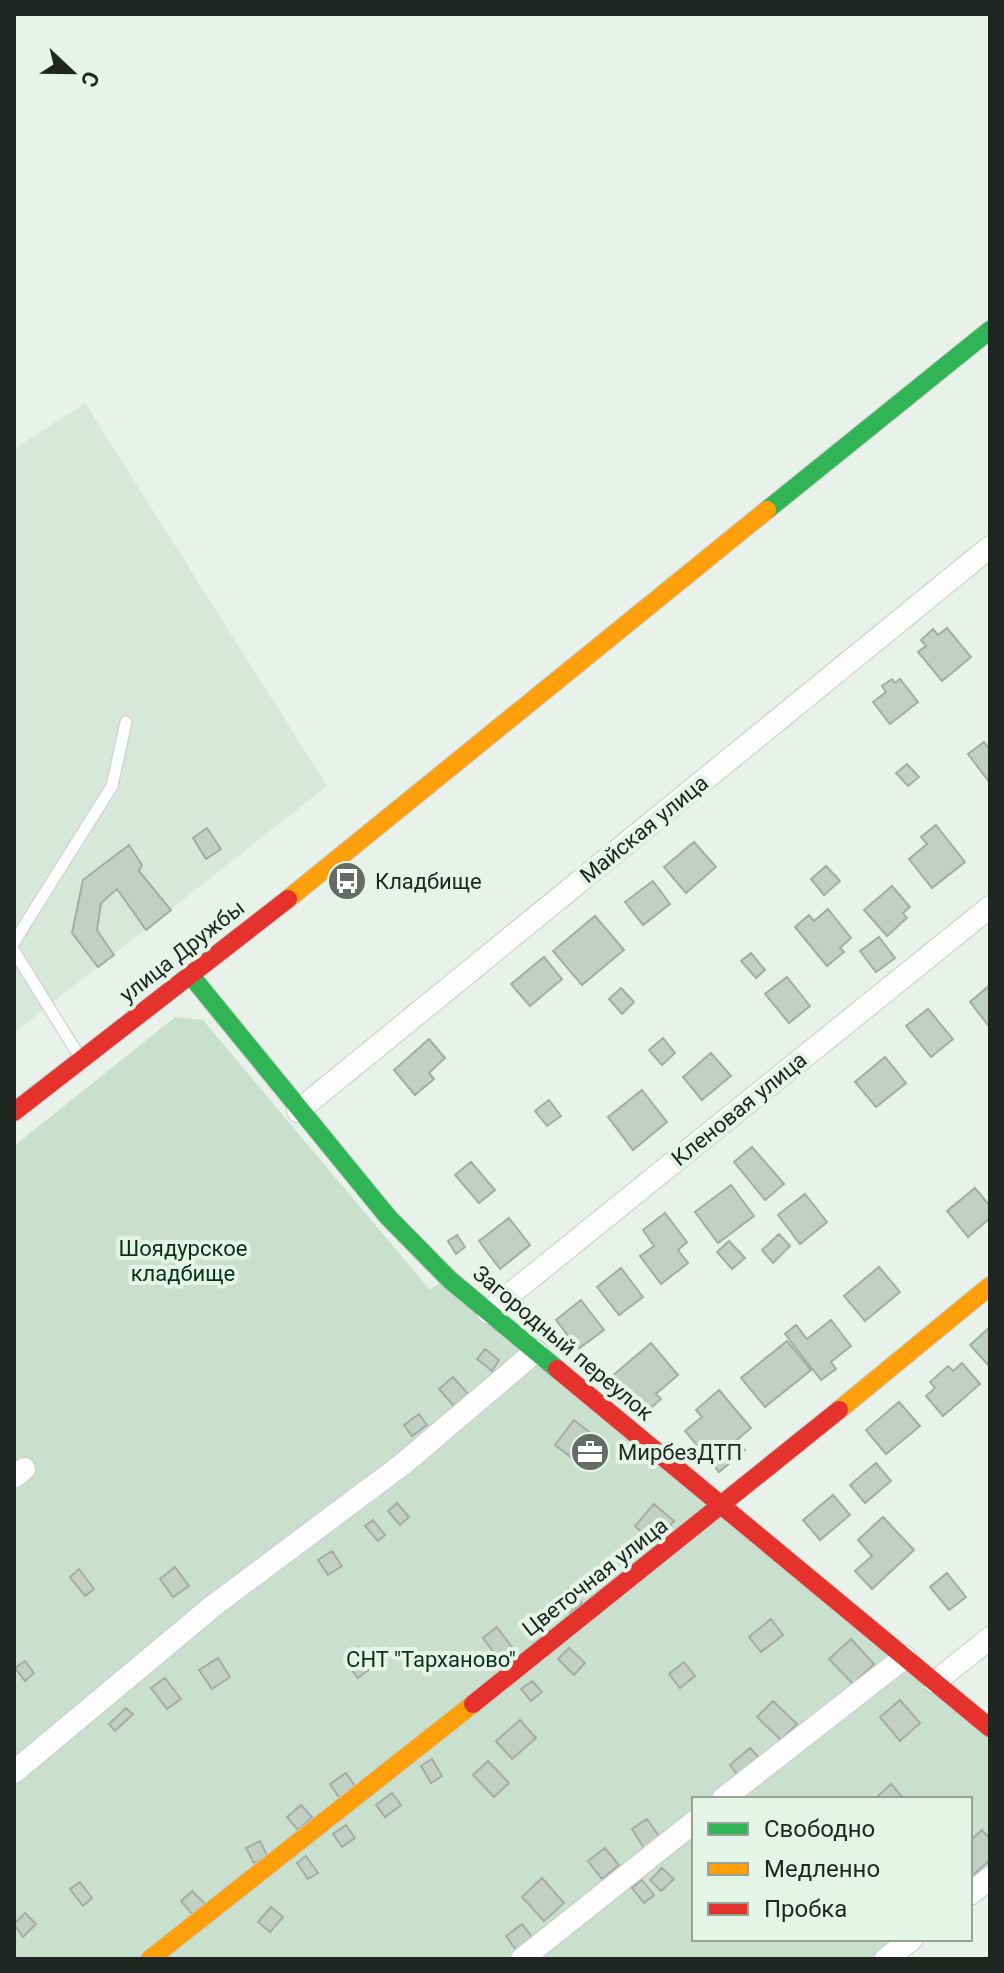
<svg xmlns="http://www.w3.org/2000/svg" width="1004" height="1973" font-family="Roboto,sans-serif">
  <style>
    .built { fill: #d7e8db }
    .green { fill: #cae0cf }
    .building { fill: #c2cfc5; stroke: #a5aca7; stroke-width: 2 }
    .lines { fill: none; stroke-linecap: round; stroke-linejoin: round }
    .lane-casing { stroke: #c6cec8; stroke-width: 13 }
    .street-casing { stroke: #c6cec8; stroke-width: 24 }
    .fast-casing { stroke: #c6cec8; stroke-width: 20 }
    .slow-casing { stroke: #c6cec8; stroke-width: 20 }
    .jam-casing { stroke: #c6cec8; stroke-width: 20 }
    .lane { stroke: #fcfdfc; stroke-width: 11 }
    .street { stroke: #fcfdfc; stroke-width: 22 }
    .fast { stroke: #30b455; stroke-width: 18 }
    .slow { stroke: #ff9f0a; stroke-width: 18 }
    .jam { stroke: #e5322d; stroke-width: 18 }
    .labels { text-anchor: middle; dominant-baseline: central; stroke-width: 8; stroke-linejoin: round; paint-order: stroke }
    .street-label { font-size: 22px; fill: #1f2520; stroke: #e4f5e8 }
    .poi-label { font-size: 22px; fill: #1f2520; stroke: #e4f5e8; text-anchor: start }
    .park-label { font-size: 22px; fill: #073218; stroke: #e4f5e8 }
  </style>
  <rect width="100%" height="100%" fill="#e8f1ea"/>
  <path class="built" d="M85 403 327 786 14 1033V449Z"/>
  <path class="green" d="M175 1017 203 1020 430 1290 442 1281 990 1732V1865L970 1881V1799H694V1939H896L870 1959H14V1146Z"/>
  <path class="building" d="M947 628 971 657 942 681 918 652 926 646 921 640 933 629 938 635Z
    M892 679 895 683 900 679 918 702 890 724 873 702 886 692 882 686Z
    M984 742 990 750V783L968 754Z
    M907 764 919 777 908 786 896 773Z
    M936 825 965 862 932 888 909 859 927 844 921 837Z
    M207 828 221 849 206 859 193 838Z
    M694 842 716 867 686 893 664 867Z
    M129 845 142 865 139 871 171 910 146 930 117 889 101 903 97 930 114 955 98 967 72 933 83 880Z
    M826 866 840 881 824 895 811 879Z
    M653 881 670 904 643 925 625 902Z
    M892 886 910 907 903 913 907 918 887 936 864 910Z
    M828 909 851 938 840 948 844 952 827 966 795 927 809 915 814 921Z
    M595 916 624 950 582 985 553 951Z
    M879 937 895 958 876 972 860 951Z
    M751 953 765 970 756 978 741 961Z
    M544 957 562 979 530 1006 511 984Z
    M787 977 810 1006 789 1023 765 994Z
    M990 985V1023L988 1025 970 1002Z
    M621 988 634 1002 622 1014 609 999Z
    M928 1009 953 1039 931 1057 906 1026Z
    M663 1038 675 1053 662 1065 649 1050Z
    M429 1039 445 1058 429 1073 434 1079 415 1095 394 1070Z
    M711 1053 731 1076 702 1100 683 1077Z
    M885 1057 906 1083 876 1107 855 1082Z
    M642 1090 667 1122 633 1150 608 1117Z
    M549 1100 561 1116 547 1126 535 1111Z
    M752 1147 784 1184 765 1200 734 1162Z
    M471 1162 495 1190 479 1203 455 1175Z
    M731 1185 754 1216 718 1243 695 1212Z
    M975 1188 990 1206V1218L968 1237 947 1211Z
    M805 1194 827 1222 800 1244 778 1215Z
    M665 1213 687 1242 678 1250 688 1263 661 1284 640 1256 654 1246 643 1230Z
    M509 1218 530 1245 500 1269 479 1241Z
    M779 1234 790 1246 773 1263 762 1250Z
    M457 1235 465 1247 456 1254 448 1241Z
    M729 1241 745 1258 732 1269 717 1252Z
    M879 1267 900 1292 865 1321 844 1296Z
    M621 1268 643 1297 619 1315 597 1287Z
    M581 1300 604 1330 578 1349 556 1320Z
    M831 1320 851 1346 831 1362 836 1369 821 1380 785 1334 796 1325 807 1339Z
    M990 1327V1367L970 1345Z
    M787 1341 811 1370 765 1407 741 1378Z
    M651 1343 678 1375 656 1394 661 1399 643 1415 611 1377Z
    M485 1349 499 1360 492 1371 477 1359Z
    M962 1363 980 1384 943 1416 926 1396 935 1388 930 1382 948 1366 953 1371Z
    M453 1377 468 1394 454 1406 439 1389Z
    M719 1390 751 1428 737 1440 745 1450 719 1472 685 1431 702 1417 696 1410Z
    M899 1402 920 1426 886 1454 866 1430Z
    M419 1414 427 1425 412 1436 404 1425Z
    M574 1420 607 1446 588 1470 555 1445Z
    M876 1463 891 1481 865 1503 850 1485Z
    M833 1495 850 1515 820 1540 803 1520Z
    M397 1503 409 1517 400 1525 388 1511Z
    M654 1504 674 1521 654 1544 635 1526Z
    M883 1517 914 1550 872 1589 855 1571 872 1556 858 1540Z
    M373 1520 385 1535 378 1541 365 1526Z
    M332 1551 342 1566 328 1575 318 1560Z
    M175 1567 189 1586 173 1597 160 1579Z
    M79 1569 94 1589 85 1596 70 1577Z
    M947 1573 966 1597 949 1610 930 1587Z
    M569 1588 582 1603 570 1613 557 1598Z
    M771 1619 783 1635 761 1652 749 1637Z
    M497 1627 517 1654 503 1665 483 1638Z
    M851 1639 874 1664 853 1684 829 1659Z
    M569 1648 585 1663 574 1675 558 1659Z
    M368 1655 375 1665 358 1678 351 1669Z
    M218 1658 230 1677 212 1689 199 1670Z
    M25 1661 34 1673 25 1681 15 1668Z
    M684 1662 695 1676 680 1688 669 1674Z
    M165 1678 181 1699 167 1709 151 1688Z
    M532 1681 542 1692 531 1701 521 1689Z
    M900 1700 920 1723 900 1741 880 1717Z
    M773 1701 797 1724 781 1740 757 1717Z
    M126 1708 133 1714 115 1731 109 1724Z
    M520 1720 536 1738 512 1759 496 1741Z
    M750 1748 760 1759 739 1777 730 1765Z
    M432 1759 442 1776 431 1783 421 1766Z
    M488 1761 509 1783 494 1797 473 1775Z
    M346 1773 357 1789 341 1800 330 1784Z
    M891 1784 904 1799H875Z
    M392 1793 401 1805 385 1817 376 1805Z
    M301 1805 312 1817 298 1830 287 1817Z
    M647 1819 663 1842 647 1853 632 1829Z
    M346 1825 355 1838 342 1847 333 1834Z
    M982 1830 990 1839V1860L972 1876 970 1841Z
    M260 1841 268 1857 254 1863 246 1848Z
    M605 1848 619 1865 602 1879 588 1861Z
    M306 1856 318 1873 308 1879 297 1863Z
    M662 1868 674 1879 661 1891 650 1880Z
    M542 1878 564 1903 544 1921 522 1897Z
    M642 1880 654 1895 644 1903 632 1888Z
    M80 1882 92 1898 83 1906 70 1889Z
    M192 1891 205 1904 193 1915 181 1901Z
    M271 1907 283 1917 270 1932 258 1922Z
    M25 1913 36 1924 23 1937 14 1924Z
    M522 1924 535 1941 519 1954 506 1936Z"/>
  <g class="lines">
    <g class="lane-casing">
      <path id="lane" d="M14 942 112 786 126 722
        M14 951 81 1059"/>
    </g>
    <g class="street-casing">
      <path id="street" d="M298 1111 990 547
        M488 1312 990 907
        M14 1477 24 1469
        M935 1682 990 1638
        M14 1772 213 1606 403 1464 536 1351
        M723 1799 905 1657
        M970 1894 990 1878
        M522 1959 694 1822
        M886 1959 912 1939"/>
    </g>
    <g class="fast-casing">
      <path id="fast" d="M767 510 990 330
        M192 977 388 1217 450 1280 557 1369"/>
    </g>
    <g class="slow-casing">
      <path id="slow" d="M288 899 767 510
        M839 1410 990 1286
        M150 1959 473 1704"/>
    </g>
    <g class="jam-casing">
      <path id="jam" d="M14 1112 288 899
        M557 1369 990 1728
        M473 1704 839 1410"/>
    </g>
    <use href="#lane" class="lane"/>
    <use href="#street" class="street"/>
    <use href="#fast" class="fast"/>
    <use href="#slow" class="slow"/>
    <use href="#jam" class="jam"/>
  </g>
  <defs>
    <g id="bus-disc" transform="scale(2)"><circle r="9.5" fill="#656c67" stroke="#e4f5e8"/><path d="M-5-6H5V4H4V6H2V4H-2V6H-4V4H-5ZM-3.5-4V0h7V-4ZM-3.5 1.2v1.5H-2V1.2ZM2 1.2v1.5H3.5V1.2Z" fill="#fff"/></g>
    <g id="office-disc" transform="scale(2)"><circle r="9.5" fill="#656c67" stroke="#e4f5e8"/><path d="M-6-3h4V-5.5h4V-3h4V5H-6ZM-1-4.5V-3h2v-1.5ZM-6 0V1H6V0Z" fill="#fff"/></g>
  </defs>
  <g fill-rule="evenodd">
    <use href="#bus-disc" x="347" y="881"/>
    <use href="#office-disc" x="590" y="1452"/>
  </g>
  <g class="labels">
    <g class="street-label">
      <text transform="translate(644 829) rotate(-39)">Майская улица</text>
      <text transform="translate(182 951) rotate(-38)">улица Дружбы</text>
      <text transform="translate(739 1109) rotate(-39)">Кленовая улица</text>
      <text transform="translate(563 1343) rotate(40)">Загородный переулок</text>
      <text transform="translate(595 1577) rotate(-38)">Цветочная улица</text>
    </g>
    <g class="poi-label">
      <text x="375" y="881">Кладбище</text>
      <text x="618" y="1452">МирбезДТП</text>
    </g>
    <g class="park-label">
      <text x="183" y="1248">Шоядурское<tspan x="183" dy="25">кладбище</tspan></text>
      <text x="431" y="1659">СНТ "Тарханово"</text>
    </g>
  </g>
  <rect width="1004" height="1973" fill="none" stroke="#1f2520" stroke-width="32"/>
  <rect x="692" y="1797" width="280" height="144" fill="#e4f5e8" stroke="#95a298" stroke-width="2"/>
  <rect x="708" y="1823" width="40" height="12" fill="#30b455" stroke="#95a298" stroke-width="2"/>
  <text x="764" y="1837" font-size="24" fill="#1f2520">Свободно</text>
  <rect x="708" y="1863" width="40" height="12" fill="#ff9f0a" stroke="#95a298" stroke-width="2"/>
  <text x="764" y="1877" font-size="24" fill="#1f2520">Медленно</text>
  <rect x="708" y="1903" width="40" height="12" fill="#e5322d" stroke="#95a298" stroke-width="2"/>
  <text x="764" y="1917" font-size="24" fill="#1f2520">Пробка</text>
  <g transform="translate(72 72) rotate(112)" stroke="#e4f5e8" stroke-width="6" paint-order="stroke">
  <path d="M0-6L14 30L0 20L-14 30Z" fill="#1f2520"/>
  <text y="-12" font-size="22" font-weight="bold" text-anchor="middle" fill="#1f2520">С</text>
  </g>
</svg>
